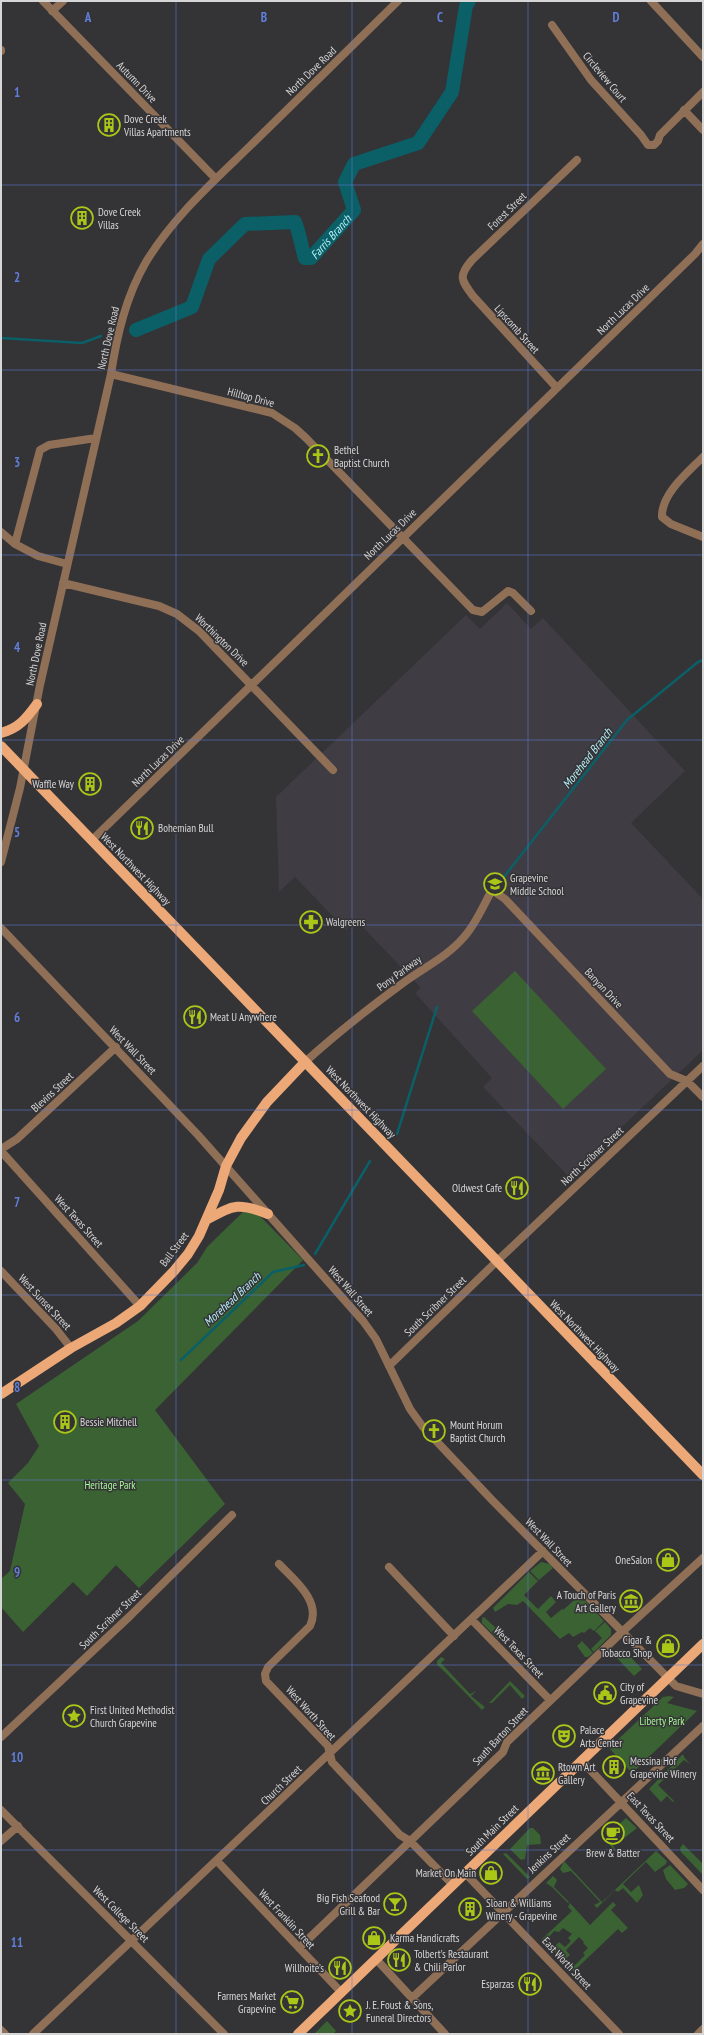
<svg xmlns="http://www.w3.org/2000/svg" width="704" height="2035" font-family="'PT Sans Narrow',sans-serif">
  <style>
    .built { fill: #403c44 }
    .green { fill: #3b6233 }
    .lines { fill: none; stroke-linecap: round; stroke-linejoin: round }
    .stream { stroke: #0b5f67; stroke-width: 2.5 }
    .river { stroke: #0b5f67; stroke-width: 14 }
    .minor { stroke: #906f57; stroke-width: 8 }
    .major { stroke: #eca877; stroke-width: 10 }
    .grid { fill: none; stroke: #5e7ed8; stroke-width: 1; stroke-opacity: 0.55 }
    .labels { text-anchor: middle; dominant-baseline: central; stroke-width: 3; stroke-linejoin: round; paint-order: stroke }
    .street-label { font-size: 11px; fill: #d7d6d7; stroke: #343336 }
    .poi-label { font-size: 11px; fill: #d7d6d7; stroke: #343336; text-anchor: start }
    .park-label { font-size: 11px; fill: #a7f897; stroke: #343336 }
    .water-label { font-size: 12px; font-style: italic; fill: #b4eff6; stroke: #343336 }
    .grid-label { font-size: 13px; text-anchor: middle; font-weight: bold; fill: #5e7ed8; stroke: #343336; stroke-width: 3; stroke-linejoin: round; paint-order: stroke }
  </style>
  <rect width="100%" height="100%" fill="#343336"/>
  <path class="built" d="M507 603 531 629 543 618 685 771 631 823 703 899V1050L569 1177 483 1087 492 1078 415 993 421 988 356 920 346 930 295 877 279 892 276 797 466 615 480 629Z"/>
  <path class="green" d="M515 971 606 1069 563 1109 472 1011Z
    M255 1211 303 1260 155 1410 225 1504 139 1588 116 1565 87 1596 73 1582 23 1632 1 1607V1579L10 1571 25 1504 8 1483 28 1463 39 1446 16 1404 138 1321 197 1263 207 1247 243 1212Z
    M541 1562 550 1564 553 1568 539 1580 530 1571Z
    M529 1572 538 1581 524 1595 538 1609 551 1596 556 1602 546 1612 551 1618 562 1609 563 1610 580 1595 604 1621 594 1631 590 1628 584 1633 582 1632 573 1637 569 1633 560 1639 523 1601 517 1605 508 1604 495 1612 493 1608Z
    M484 1617 496 1628 492 1632 497 1637 501 1633 503 1634 499 1640 522 1663 482 1623V1618Z
    M605 1622 611 1629V1635L594 1652 591 1649 602 1638 595 1631Z
    M582 1641 593 1653 588 1657H585L577 1646Z
    M623 1649 642 1669 634 1676 615 1656Z
    M441 1657 445 1659 441 1663 470 1694 476 1691 471 1696 485 1707 482 1710 442 1669 437 1665V1661Z
    M510 1681 525 1696 522 1699 510 1685 492 1703H489Z
    M669 1696 674 1697 667 1703 697 1711 632 1773 609 1748 663 1697Z
    M682 1755H684V1757L690 1764 684 1760 658 1785 674 1801 673 1802 667 1796 661 1802 649 1789Z
    M626 1818 637 1828 622 1840 621 1838 613 1845 615 1849 614 1850 602 1836 604 1832 613 1841 621 1837V1834L617 1826Z
    M530 1828H533L540 1835 541 1844 527 1845 525 1859 521 1860 510 1849Z
    M683 1844 703 1864V1875L681 1852 680 1848Z
    M656 1851 667 1861 666 1864 655 1872 646 1862 623 1884 631 1892 639 1885 643 1895 637 1903 623 1888 618 1892 615 1890 597 1908 594 1905 600 1902 571 1871 563 1873 560 1869 564 1861 602 1902Z
    M506 1853 530 1877 527 1879 503 1854Z
    M670 1865 688 1884 684 1888 675 1890 666 1879 663 1870Z
    M553 1876 557 1880 554 1887 569 1902 568 1903 552 1887 546 1883Z
    M613 1902 616 1905 611 1910 628 1928 622 1933 618 1929 575 1970 577 1975 571 1969 585 1955 583 1953 588 1948 583 1943 584 1942 579 1937 566 1950 570 1955 563 1961 552 1949 559 1942 565 1947 571 1941 568 1938 572 1934 563 1928 559 1932 554 1931 545 1942 542 1939 572 1911 568 1907 570 1903 590 1925Z
    M327 2021 336 2031 334 2033 314 2034Z"/>
  <g class="lines">
    <path class="stream" d="M1 338 82 343 101 336
      M500 882 627 720 698 662 703 660
      M397 1134 437 1007
      M315 1254 370 1161
      M181 1360 273 1272 304 1265"/>
    <path class="river" id="s1" d="M136 330 192 307 209 259 245 224 295 222C300 234 301 246 305 258H311L354 210 345 182 354 164 418 143 452 92 466 6 469 1"/>
    <path class="minor" d="M43 1 216 179
      M651 1 703 57
      M52 11 63 1
      M552 25 591 80 641 135 648 145H654L658 141 660 135 703 92
      M1 50V51
      M684 110 703 130
      M111 374 272 413 295 428 306 438 473 610 482 612 508 591 513 593 531 611
      M557 388 473 296C461 280 458 276 472 260L577 160
      M703 457C688 472 661 494 662 517L671 524 703 537
      M1 532 15 544
      M67 564 38 556 15 544 40 450 49 445 96 438
      M63 583 159 606 177 614 199 631 333 770
      M92 840 695 254 703 244
      M1 862 20 788 40 685 111 374C117 335 126 296 146 262 173 217 214 181 251 145 300 97 349 49 398 1
      M1 928 198 1135 363 1321 376 1339 410 1409 423 1427 492 1500 676 1686 703 1694
      M305 1062C336 1034 369 1008 403 983 423 968 447 957 464 937 476 924 483 906 492 890L505 899 670 1074 687 1081 703 1097
      M1 1149 17 1139 116 1047
      M1 1151 140 1306
      M1 1271 56 1329 71 1348
      M389 1366 496 1262 703 1066
      M279 1564C294 1580 322 1601 310 1626L268 1667 265 1674 266 1681 328 1746 332 1762 400 1835 410 1841 453 1885
      M389 1567 454 1636
      M472 1620 550 1700
      M1 1737 130 1616 232 1515
      M581 1760 703 1890
      M1 1810 224 2034
      M1 1841 18 1826
      M217 1861 341 1992
      M465 1873 619 2034
      M299 1948 503 1752 507 1742 622 1632 703 1558
      M376 1959 445 2034
      M412 1998 703 1726
      M1 2030 5 2034
      M33 2034 543 1551
      M698 2034 703 2029"/>
    <path class="major" d="M1 733C19 728 26 719 37 704
      M1 746 703 1475
      M206 1220C234 1205 238 1202 268 1214
      M1 1394 71 1348 116 1323 140 1306 174 1271 188 1254 199 1236 219 1190 226 1166 241 1138 267 1102 305 1062
      M298 2034 703 1644"/>
  </g>
  <path class="grid" d="M176 1V2034M352 1V2034M528 1V2034M1 185H703M1 370H703M1 555H703M1 740H703M1 925H703M1 1110H703M1 1295H703M1 1480H703M1 1665H703M1 1850H703"/>
  <defs>
    <g id="building-ring" transform="scale(1.15)"><circle r="9.5" fill="#343336" stroke="#aac718" stroke-width="1.5"/><path d="M-4-6H4V6H1V3H-1V6H-4ZM-2.5-4.3h1.7v1.8h-1.7ZM.8-4.3h1.7v1.8H.8ZM-2.5-1h1.7V.8h-1.7ZM.8-1h1.7V.8H.8Z" fill="#aac718"/></g>
    <g id="church-ring" transform="scale(1.15)"><circle r="9.5" fill="#343336" stroke="#aac718" stroke-width="1.5"/><path d="M-1.2-6h2.4v3.5h3.3v2.4h-3.3V6h-2.4V-.1h-3.3v-2.4h3.3Z" fill="#aac718"/></g>
    <g id="restaurant-ring" transform="scale(1.15)"><circle r="9.5" fill="#343336" stroke="#aac718" stroke-width="1.5"/><path d="M-5-6h1v4h1v-4h1v4h1v-4h1v5L-1.5 .5V6h-2V.5L-5-1ZM5-6V6H3V1.5H1.5Q1.5-4 5-6Z" fill="#aac718"/></g>
    <g id="school-ring" transform="scale(1.15)"><circle r="9.5" fill="#343336" stroke="#aac718" stroke-width="1.5"/><path d="M0-5L7-2L0 1L-7-2ZM-4 1L0 2.5L4 1V4Q0 6-4 4Z" fill="#aac718"/></g>
    <g id="pharmacy-ring" transform="scale(1.15)"><circle r="9.5" fill="#343336" stroke="#aac718" stroke-width="1.5"/><path d="M-2-6h4v4h4v4h-4v4h-4v-4h-4v-4h4Z" fill="#aac718"/></g>
    <g id="shop-ring" transform="scale(1.15)"><circle r="9.5" fill="#343336" stroke="#aac718" stroke-width="1.5"/><path d="M-5-2.5h2.3a2.7 3.5 0 0 1 5.4 0H5L5.5 6h-11ZM-1.5-2.5h3a1.5 2.3 0 0 0-3 0Z" fill="#aac718"/></g>
    <g id="museum-ring" transform="scale(1.15)"><circle r="9.5" fill="#343336" stroke="#aac718" stroke-width="1.5"/><path d="M0-6L6-3V-2H-6V-3ZM-5-1h2V3h-2ZM-1-1h2V3h-2ZM3-1h2V3H3ZM-6 4H6V6H-6Z" fill="#aac718"/></g>
    <g id="civic-ring" transform="scale(1.15)"><circle r="9.5" fill="#343336" stroke="#aac718" stroke-width="1.5"/><path d="M-.6-6.5H3V-4.5H.6V-3L4-1V1h2V6H-6V1h2V-1L-.6-3ZM-1.2 2.5V6h2.4V2.5Z" fill="#aac718"/></g>
    <g id="sight-ring" transform="scale(1.15)"><circle r="9.5" fill="#343336" stroke="#aac718" stroke-width="1.5"/><path d="M0-6L1.8-2.2L6-1.7L2.9 1.2L3.7 5.4L0 3.3L-3.7 5.4L-2.9 1.2L-6-1.7L-1.8-2.2Z" fill="#aac718"/></g>
    <g id="theatre-ring" transform="scale(1.15)"><circle r="9.5" fill="#343336" stroke="#aac718" stroke-width="1.5"/><path d="M-5-5.5Q0-4 5-5.5V0Q5 5 0 6Q-5 5-5 0ZM-3.3-2.5H-1v1.5H-3.3ZM1-2.5H3.3v1.5H1ZM-2.8 1Q0 5.5 2.8 1Z" fill="#aac718"/></g>
    <g id="cafe-ring" transform="scale(1.15)"><circle r="9.5" fill="#343336" stroke="#aac718" stroke-width="1.5"/><path d="M-5.5-4.5H6V0H3Q3 3.5 0 3.5H-2.5Q-5.5 3.5-5.5 0ZM3-3.2v2h1.7v-2ZM-6 4.5H4V6H-6Z" fill="#aac718"/></g>
    <g id="bar-ring" transform="scale(1.15)"><circle r="9.5" fill="#343336" stroke="#aac718" stroke-width="1.5"/><path d="M-6-5H6L.8 .8V4.5H3.5V6h-7V4.5H-.8V.8Z" fill="#aac718"/></g>
    <g id="supermarket-ring" transform="scale(1.15)"><circle r="9.5" fill="#343336" stroke="#aac718" stroke-width="1.5"/><path d="M-6-5.5h2.5l.6 2H6L4.5 2H-2.5L-4.4-4H-6ZM-1.5 3.2a1.3 1.3 0 1 0 .1 0ZM3 3.2a1.3 1.3 0 1 0 .1 0Z" fill="#aac718"/></g>
  </defs>
  <g fill-rule="evenodd">
    <use href="#building-ring" x="109" y="125"/>
    <use href="#building-ring" x="82" y="218"/>
    <use href="#church-ring" x="318" y="456"/>
    <use href="#building-ring" x="90" y="784"/>
    <use href="#restaurant-ring" x="142" y="828"/>
    <use href="#school-ring" x="495" y="884"/>
    <use href="#pharmacy-ring" x="311" y="922"/>
    <use href="#restaurant-ring" x="195" y="1017"/>
    <use href="#restaurant-ring" x="517" y="1188"/>
    <use href="#building-ring" x="65" y="1422"/>
    <use href="#church-ring" x="434" y="1431"/>
    <use href="#shop-ring" x="668" y="1560"/>
    <use href="#museum-ring" x="631" y="1601"/>
    <use href="#shop-ring" x="668" y="1646"/>
    <use href="#civic-ring" x="605" y="1693"/>
    <use href="#sight-ring" x="74" y="1716"/>
    <use href="#theatre-ring" x="564" y="1736"/>
    <use href="#building-ring" x="614" y="1767"/>
    <use href="#museum-ring" x="543" y="1773"/>
    <use href="#cafe-ring" x="613" y="1833"/>
    <use href="#shop-ring" x="491" y="1873"/>
    <use href="#bar-ring" x="395" y="1904"/>
    <use href="#building-ring" x="470" y="1909"/>
    <use href="#shop-ring" x="374" y="1938"/>
    <use href="#restaurant-ring" x="399" y="1960"/>
    <use href="#restaurant-ring" x="340" y="1968"/>
    <use href="#restaurant-ring" x="530" y="1984"/>
    <use href="#supermarket-ring" x="292" y="2002"/>
    <use href="#sight-ring" x="350" y="2011"/>
  </g>
  <g class="labels">
    <g class="street-label">
      <text transform="translate(311 71) rotate(-44)">North Dove Road</text>
      <text transform="translate(605 77) rotate(50)">Circleview Court</text>
      <text transform="translate(137 82) rotate(46)">Autumn Drive</text>
      <text transform="translate(507 211) rotate(-44)">Forest Street</text>
      <text transform="translate(623 309) rotate(-44)">North Lucas Drive</text>
      <text transform="translate(517 329) rotate(48)">Lipscomb Street</text>
      <text transform="translate(108 338) rotate(-77)">North Dove Road</text>
      <text transform="translate(251 397) rotate(15)">Hilltop Drive</text>
      <text transform="translate(390 534) rotate(-44)">North Lucas Drive</text>
      <text transform="translate(222 640) rotate(44)">Worthington Drive</text>
      <text transform="translate(36 654) rotate(-78)">North Dove Road</text>
      <text transform="translate(158 761) rotate(-44)">North Lucas Drive</text>
      <text transform="translate(136 869) rotate(46)">West Northwest Highway</text>
      <text transform="translate(399 973) rotate(-36)">Pony Parkway</text>
      <text transform="translate(604 988) rotate(47)">Banyan Drive</text>
      <text transform="translate(133 1050) rotate(46)">West Wall Street</text>
      <text transform="translate(52 1092) rotate(-43)">Blevins Street</text>
      <text transform="translate(361 1102) rotate(46)">West Northwest Highway</text>
      <text transform="translate(592 1156) rotate(-43)">North Scribner Street</text>
      <text transform="translate(79 1221) rotate(48)">West Texas Street</text>
      <text transform="translate(174 1249) rotate(-53)">Ball Street</text>
      <text transform="translate(351 1291) rotate(49)">West Wall Street</text>
      <text transform="translate(45 1302) rotate(47)">West Sunset Street</text>
      <text transform="translate(435 1306) rotate(-44)">South Scribner Street</text>
      <text transform="translate(585 1336) rotate(46)">West Northwest Highway</text>
      <text transform="translate(549 1542) rotate(46)">West Wall Street</text>
      <text transform="translate(110 1619) rotate(-44)">South Scribner Street</text>
      <text transform="translate(519 1652) rotate(46)">West Texas Street</text>
      <text transform="translate(311 1713) rotate(48)">West Worth Street</text>
      <text transform="translate(500 1736) rotate(-47)">South Barton Street</text>
      <text transform="translate(281 1785) rotate(-44)">Church Street</text>
      <text transform="translate(651 1817) rotate(47)">East Texas Street</text>
      <text transform="translate(492 1830) rotate(-44)">South Main Street</text>
      <text transform="translate(549 1853) rotate(-43)">Jenkins Street</text>
      <text transform="translate(121 1914) rotate(45)">West College Street</text>
      <text transform="translate(287 1919) rotate(47)">West Franklin Street</text>
      <text transform="translate(567 1963) rotate(47)">East Worth Street</text>
    </g>
    <g class="poi-label">
      <text x="124" y="119">Dove Creek<tspan x="124" dy="13">Villas Apartments</tspan></text>
      <text x="98" y="212">Dove Creek<tspan x="98" dy="13">Villas</tspan></text>
      <text x="334" y="450">Bethel<tspan x="334" dy="13">Baptist Church</tspan></text>
      <text x="74" y="784" text-anchor="end">Waffle Way</text>
      <text x="158" y="828">Bohemian Bull</text>
      <text x="510" y="878">Grapevine<tspan x="510" dy="13">Middle School</tspan></text>
      <text x="326" y="922">Walgreens</text>
      <text x="210" y="1017">Meat U Anywhere</text>
      <text x="502" y="1188" text-anchor="end">Oldwest Cafe</text>
      <text x="80" y="1422">Bessie Mitchell</text>
      <text x="450" y="1425">Mount Horum<tspan x="450" dy="13">Baptist Church</tspan></text>
      <text x="652" y="1560" text-anchor="end">OneSalon</text>
      <text x="616" y="1595" text-anchor="end">A Touch of Paris<tspan x="616" dy="13">Art Gallery</tspan></text>
      <text x="652" y="1640" text-anchor="end">Cigar &amp;<tspan x="652" dy="13">Tobacco Shop</tspan></text>
      <text x="620" y="1687">City of<tspan x="620" dy="13">Grapevine</tspan></text>
      <text x="90" y="1710">First United Methodist<tspan x="90" dy="13">Church Grapevine</tspan></text>
      <text x="580" y="1730">Palace<tspan x="580" dy="13">Arts Center</tspan></text>
      <text x="630" y="1761">Messina Hof<tspan x="630" dy="13">Grapevine Winery</tspan></text>
      <text x="558" y="1767">Rtown Art<tspan x="558" dy="13">Gallery</tspan></text>
      <text x="613" y="1853" text-anchor="middle">Brew &amp; Batter</text>
      <text x="476" y="1873" text-anchor="end">Market On Main</text>
      <text x="380" y="1898" text-anchor="end">Big Fish Seafood<tspan x="380" dy="13">Grill &amp; Bar</tspan></text>
      <text x="486" y="1903">Sloan &amp; Williams<tspan x="486" dy="13">Winery - Grapevine</tspan></text>
      <text x="390" y="1938">Karma Handicrafts</text>
      <text x="414" y="1954">Tolbert’s Restaurant<tspan x="414" dy="13">&amp; Chili Parlor</tspan></text>
      <text x="324" y="1968" text-anchor="end">Willhoite’s</text>
      <text x="514" y="1984" text-anchor="end">Esparzas</text>
      <text x="276" y="1996" text-anchor="end">Farmers Market<tspan x="276" dy="13">Grapevine</tspan></text>
      <text x="366" y="2005">J. E. Foust &amp; Sons,<tspan x="366" dy="13">Funeral Directors</tspan></text>
    </g>
    <g class="park-label">
      <text x="110" y="1485">Heritage Park</text>
      <text x="662" y="1721">Liberty Park</text>
    </g>
    <g class="water-label">
      <text stroke="none"><textPath href="#s1" startOffset="284">Farris Branch</textPath></text>
      <text transform="translate(587 758) rotate(-52)">Morehead Branch</text>
      <text transform="translate(232 1299) rotate(-43)">Morehead Branch</text>
    </g>
  </g>
  <g class="grid-label">
    <text x="88" y="22">A</text>
    <text x="264" y="22">B</text>
    <text x="440" y="22">C</text>
    <text x="616" y="22">D</text>
    <text x="17" y="97">1</text>
    <text x="17" y="282">2</text>
    <text x="17" y="467">3</text>
    <text x="17" y="652">4</text>
    <text x="17" y="837">5</text>
    <text x="17" y="1022">6</text>
    <text x="17" y="1207">7</text>
    <text x="17" y="1392">8</text>
    <text x="17" y="1577">9</text>
    <text x="17" y="1762">10</text>
    <text x="17" y="1947">11</text>
  </g>
  <rect width="704" height="2035" fill="none" stroke="#d7d6d7" stroke-width="4"/>
</svg>
